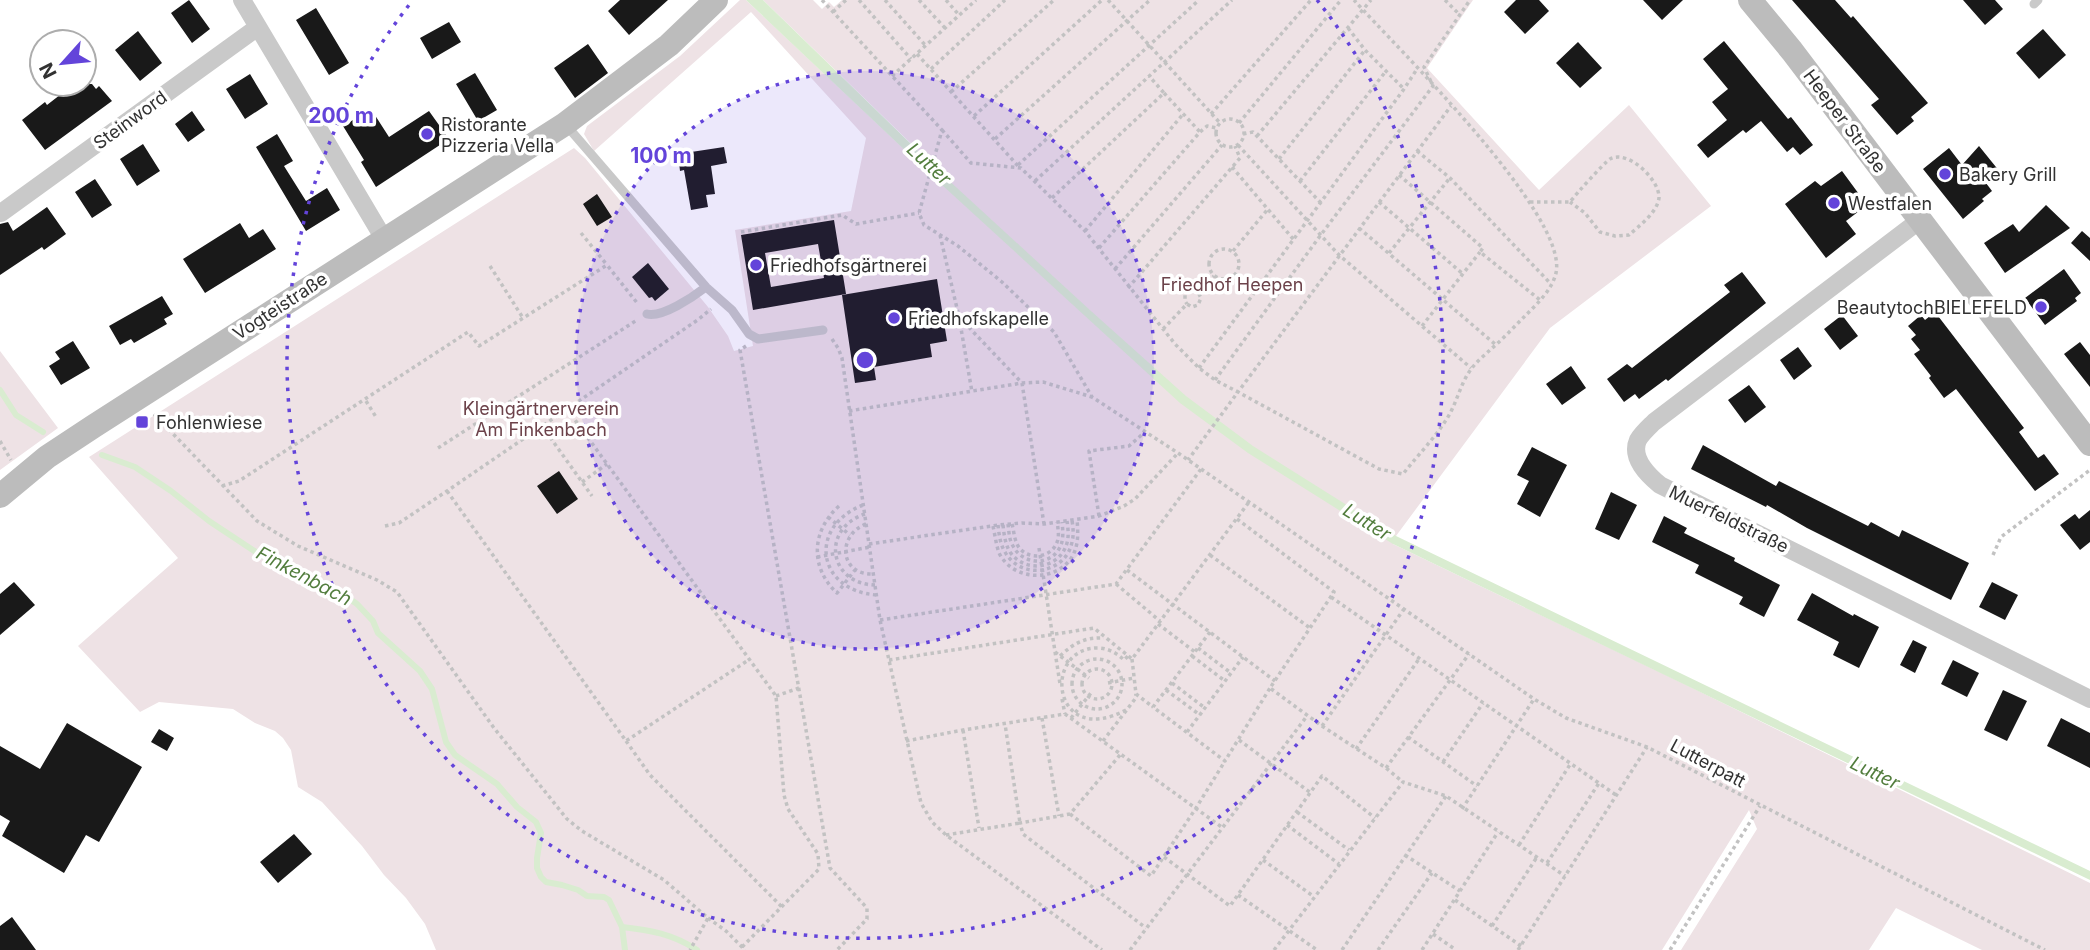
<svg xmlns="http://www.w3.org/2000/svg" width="2090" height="950" font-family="Inter,sans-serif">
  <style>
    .green { fill: #eee2e5 }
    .water { fill: #d9ecd0 }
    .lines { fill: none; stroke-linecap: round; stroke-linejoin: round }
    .stream { stroke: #d9ecd0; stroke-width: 6 }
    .building { fill: #191919; fill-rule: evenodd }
    .path { stroke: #c2c2c2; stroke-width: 3.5; stroke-dasharray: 3.5 3.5; stroke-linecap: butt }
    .lane { stroke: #c9c9c9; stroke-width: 9 }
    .street { stroke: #c9c9c9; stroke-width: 18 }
    .secondary { stroke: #bcbcbc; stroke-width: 24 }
    .ring { fill: none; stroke: #6344da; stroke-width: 3.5; stroke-dasharray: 3.5 7 }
    .poi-dot { fill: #6344da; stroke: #fff; stroke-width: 2.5 }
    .labels { text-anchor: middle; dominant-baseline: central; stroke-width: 7; stroke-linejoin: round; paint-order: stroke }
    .street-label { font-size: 18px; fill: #323232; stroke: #fff }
    .poi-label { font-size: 18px; fill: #323232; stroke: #fff; text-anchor: start }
    .park-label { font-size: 18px; fill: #6c424a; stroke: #fff }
    .water-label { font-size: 19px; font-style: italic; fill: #527d3d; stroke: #fff }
    .centre { fill: #6344da; stroke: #fff; stroke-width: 3.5 }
    .ring-label { font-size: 21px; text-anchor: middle; font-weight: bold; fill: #6344da; stroke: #fff; stroke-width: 7; stroke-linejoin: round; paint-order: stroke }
  </style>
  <rect width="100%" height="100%" fill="#fff"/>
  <path class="green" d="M740 0H746L925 169 927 159 763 0H813L822 9 829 2 834 7 842 0H1473L1427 68 1539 190 1629 105 1711 206 1550 328 1396 536 1393 544 1672 678 2090 883V950H1982L1896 908 1869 950H1681L1757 829 1749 810 1662 950H436L425 924 406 898 384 875 362 846 322 802 298 787 291 750 283 738 275 731 255 723 233 709 159 702 140 712 78 646 178 558 89 457 574 148 585 158 708 307 728 336 734 351 753 346 735 230 851 211 866 138 751 12 594 151 584 134 587 126 680 56Z
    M0 351 58 428 0 470Z"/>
  <path class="water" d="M746 0H763L944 176 1091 311 1186 396 1253 446 1396 536 2090 871V880L1393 544 1248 453 1180 403 930 174Z"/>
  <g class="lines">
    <path class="stream" d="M0 390 16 415 43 432
      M102 455 135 467 171 491 209 521 262 556 277 561 319 586 347 597 357 604 373 621 378 633 420 671 432 689 446 742 455 755 497 784 517 807 536 822 541 833 537 858V868L541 877 546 882 562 885 578 890 587 896 604 897 609 900 622 927 625 950
      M622 927C650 930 673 934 697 950"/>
  </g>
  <path class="building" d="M189 0 210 29 192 43 171 13Z
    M620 0H668L629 35 608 11Z
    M1516 0H1539L1549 11 1525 34 1504 12Z
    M1643 0H1683L1662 20Z
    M1792 0H1835L1851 18 1853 16 1928 103 1911 117 1914 121 1897 135 1871 105 1879 99Z
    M1963 0H1995L2003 9 1985 25Z
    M316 8 349 63 329 75 296 20Z
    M449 22 461 42 432 59 420 38Z
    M2043 29 2066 55 2039 79 2016 53Z
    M138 31 162 63 140 81 115 50Z
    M1724 41 1788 119 1791 117 1813 145 1800 155 1793 147 1787 152 1761 121 1746 133 1743 130 1708 158 1697 145 1727 120 1712 102 1728 89 1703 59Z
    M1578 42 1602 68 1580 88 1556 63Z
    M588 44 608 73 575 98 554 68Z
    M475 73 497 110 478 121 456 84Z
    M250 74 268 104 245 119 226 89Z
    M74 84H92L96 89 99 86 112 101 45 150 22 120 45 102 47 105Z
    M371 109 389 137 429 111 449 139 376 187 361 162 364 160 343 126Z
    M192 111 205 130 188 142 175 124Z
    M277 134 293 161 284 166 306 201 327 188 340 210 306 231 256 147Z
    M143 144 160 171 137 186 120 159Z
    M1979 146 2000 172 1986 183 1992 191 1982 199 1984 201 1963 219 1923 169 1949 148 1962 165Z
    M724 147 727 163 711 166 715 194 706 195 708 207 691 210 684 170 680 171 678 154Z
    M1842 171 1867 205 1846 221 1856 234 1826 258 1785 204 1815 181 1821 186Z
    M95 179 112 205 92 218 75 192Z
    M597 194 612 217 597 226 583 204Z
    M2046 205 2070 228 2005 273 1984 243 2013 224 2019 232Z
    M47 207 66 234 44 250 42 247 0 275V224L8 222 13 231Z
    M834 220 846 294 753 310 741 235ZM818 244 824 278 771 287 765 253Z
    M240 223 249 238 263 229 276 249 205 293 183 259Z
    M2082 231 2090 238V261L2071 243Z
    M648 263 669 289 655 301 652 297 649 298 632 277Z
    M2064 269 2081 293 2075 298 2077 301 2045 325 2025 298Z
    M1742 272 1766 303 1668 381 1666 379 1639 399 1635 394 1624 402 1607 379 1627 364 1632 368 1730 292 1724 285Z
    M937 279 947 341 930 344 932 357 874 367 876 380 855 383 842 295Z
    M162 296 173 314 164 319 167 324 134 343 131 339 120 345 109 326Z
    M1935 312 2024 428 2019 432 2038 458 2044 454 2059 474 2035 491 1956 389 1944 398 1929 378 1931 376 1914 354 1920 350 1911 339 1916 335 1908 326 1921 315 1925 320Z
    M1842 315 1858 336 1840 350 1824 329Z
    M73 341 90 368 61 385 49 366 60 359 55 352Z
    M2080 342 2090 355V387L2064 354Z
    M1798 347 1812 366 1794 380 1780 360Z
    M1571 366 1586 388 1562 405 1546 384Z
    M1749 385 1766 407 1745 423 1728 400Z
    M1703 445 1776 486 1779 481 1868 526 1871 522 1899 537 1902 530 1969 563 1951 600 1807 528 1767 505 1766 507 1691 469Z
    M1532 447 1567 465 1540 517 1517 504 1529 481 1517 475Z
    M559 471 578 499 557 514 537 486Z
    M1611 492 1637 505 1619 540 1595 529Z
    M2090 510V542L2080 550 2060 525 2075 514 2079 519Z
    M1664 516 1687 528 1684 533 1735 558 1734 561 1780 585 1764 617 1739 604 1743 597 1695 573 1699 565 1652 542Z
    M14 582 35 605 0 635V594Z
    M1992 582 2018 595 2005 620 1979 607Z
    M1812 593 1853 616 1854 614 1879 627 1859 668 1833 655 1839 642 1797 620Z
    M1913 640 1927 647 1915 673 1900 665Z
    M1953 660 1979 673 1967 697 1941 684Z
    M2003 690 2027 701 2007 741 1984 730Z
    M2061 718 2090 733V768L2047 746Z
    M67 723 142 767 99 842 86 835 64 873 2 836 10 821 0 815V746L40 769Z
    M159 729 174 738 167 751 151 742Z
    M294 834 312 854 278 883 260 862Z
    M12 917 36 950H0V926Z"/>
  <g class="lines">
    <path class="path" d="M822 0 942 130 919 213 924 225 958 246 1002 282 1054 332 1092 397 1178 453 1534 699 1566 718 1647 747 2045 950
      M859 0 911 59
      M885 0 926 46
      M919 0 945 28
      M946 0 959 15
      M1108 0 1220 123
      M1354 0C1395 46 1569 215 1556 273 1552 290 1537 304 1525 316 1514 327 1503 339 1491 349 1485 355 1477 361 1472 368 1460 383 1457 404 1446 420 1434 439 1417 456 1403 474L1379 469 1238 392 1451 106
      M1445 0 1460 15
      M833 12 846 0
      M1348 28 1365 50 1404 89
      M917 54 1019 167
      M931 69 1005 0
      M892 76 976 0
      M951 92 1054 0
      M1164 93 1200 132
      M1211 114 1311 0
      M974 116 1102 0
      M1216 133a14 14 0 1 1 28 0a14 14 0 1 1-28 0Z
      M1239 123 1341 0
      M942 130 971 163 1021 168 1085 231 1175 344 1199 368 1215 380 1238 392 1188 460
      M1243 134 1253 132 1321 203
      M1257 136 1371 0
      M995 139 1150 0
      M1238 145 1339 255 1471 368
      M1417 151 1450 178 1551 284
      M1279 159 1365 50
      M1018 165 1199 0
      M1232 167 1294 240
      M1399 175 1483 248 1480 252 1540 300
      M1035 181 1232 0
      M1300 181 1386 71
      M1052 198 1164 93 1149 76
      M1379 202 1463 274
      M1530 202H1570C1576 194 1604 163 1610 159 1628 149 1660 180 1659 198 1657 213 1639 226 1629 235L1615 236 1600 232 1585 213 1570 202
      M1359 228 1496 345
      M1085 231 1184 113
      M741 232 842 215 856 224 919 213
      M581 233 607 265
      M940 235 959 317 972 392
      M1099 248 1200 132 1207 126 1217 128
      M1209 264a15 15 0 1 1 30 0a15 15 0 1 1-30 0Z
      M1233 251 1268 209
      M1389 253 1449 179
      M490 266 523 318
      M1115 269 1222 145
      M1128 288 1240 158 1235 146
      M1198 292 1214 276
      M959 317 1022 383 1044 524
      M1422 326 1480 252
      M1163 329 1187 304 1192 307 1198 305 1201 298 1198 292 1191 290 1185 294V301L1187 304
      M832 339 838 348 842 358 880 620 921 803 932 822 946 835 1102 950
      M746 346 740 350 830 868 867 908V919L837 950
      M1199 368 1404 89 1417 69
      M1215 380 1320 236 1433 86 1424 67 1470 0
      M366 401 376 417
      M567 409 776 696 784 795 788 809 818 854 819 869 742 947
      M849 411 1022 383 1043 382 1092 397
      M154 414 257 521 298 546 377 580 397 592 494 728 567 819 582 831 664 880 708 918 690 950
      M542 426 592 496
      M0 441 11 460
      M438 448 637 320
      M582 482 607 464
      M222 486 239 481 468 332 479 346 607 265 638 304
      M447 491 626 741 750 659
      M863 505C807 527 817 591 877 595
      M839 506C812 530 809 567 837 593L855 570
      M865 514C820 529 829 584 875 585
      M1099 516 1089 451 1129 446 1145 432
      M828 517 850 535
      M1237 519 1334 592 1270 688 1322 726 1386 768 1403 782
      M866 524C837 535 839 575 873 574
      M1008 524C1009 531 1009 540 1013 546 1022 564 1048 567 1059 549 1064 541 1063 531 1062 522
      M1012 524C1014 531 1014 539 1018 546 1028 562 1054 558 1058 539 1059 534 1058 528 1057 522
      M998 525C999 534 1000 544 1005 552 1021 581 1066 574 1072 542 1074 535 1073 527 1072 520
      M1003 525C1004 534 1005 544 1010 552 1025 574 1060 569 1067 543 1069 536 1068 528 1067 521
      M385 526 399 523 447 491 699 319 711 309
      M993 526C995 535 996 544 999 553 1013 581 1055 583 1072 557 1079 545 1078 532 1077 519
      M869 544 998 525 1022 523 1044 524 1099 516 1124 506 1135 499 1178 453
      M1039 548 1060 684
      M1210 555 1310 628
      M1993 555 2001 537 2090 470
      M817 557 870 547
      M1127 570 1275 681
      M1116 584 1160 621
      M1331 597 1616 795
      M880 620 1116 584 1201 469
      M1158 624 1195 652
      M1210 632 1153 707 1225 761 1270 688
      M1198 648 1231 673
      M1055 652 1089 678
      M1060 656C1074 643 1085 637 1104 638
      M1192 656 1225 681
      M1072 684a25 25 0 1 1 50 0a25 25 0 1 1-50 0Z
      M1132 659 1136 694 1153 707
      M889 660 1094 628 1132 659 1249 502
      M1082 684a15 15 0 1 1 30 0a15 15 0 1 1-30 0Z
      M1108 683 1134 678
      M1172 683 1205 708
      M1166 690 1200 715
      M776 696 799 688
      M1062 699 1065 714
      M1126 710C1051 750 1041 645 1100 648 1109 649 1117 653 1124 660L1128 656
      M1042 718 1059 816
      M1071 718 1091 693
      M1322 726 1404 609
      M963 730 979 828
      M1187 732 1243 657
      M1408 737 1477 786
      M1239 740 1311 793
      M626 741 650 775 782 907
      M906 741 963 730 1065 714 1223 828
      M1103 741 1135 699 1136 694
      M1356 749 1419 659
      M1120 755 1070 814 1020 823 1023 834 1146 928
      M1443 762 1483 703
      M1386 768 1469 654
      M1462 809 1534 699
      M1297 812 1349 850
      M1070 814 1151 876 1196 808 1225 761
      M1287 825 1339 864
      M946 835 1020 823 1005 724
      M1519 845 1571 763
      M1405 855 1460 891
      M1164 857 1230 906 1322 776 1375 818
      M1263 860 1313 896
      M1547 863 1599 783
      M1238 895 1317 950
      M1455 900 1521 946
      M708 918 726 931 745 950
      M1492 926 1537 857
      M1433 934 1456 950
      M1130 950 1307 716
      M1274 950 1403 782 1446 796 1565 876
      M1342 950 1446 796
      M1378 950 1432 873
      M1422 950 1498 832
      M1518 950 1647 747
      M1670 950 1760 806"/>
    <path class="lane" d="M2034 4 2038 0
      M566 125 706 287 732 310 749 334 758 339 823 330
      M647 314C662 318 693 297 706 287"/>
    <path class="street" d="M242 0 384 239
      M1 213 258 27
      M1920 220 1654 422C1649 427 1642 433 1638 440 1630 458 1648 475 1660 485L2090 699"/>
    <path class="secondary" d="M1750 0 1792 51 2090 444
      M0 496 47 457 94 426 565 124 669 45 716 0"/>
  </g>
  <circle cx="865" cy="360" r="289" fill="#6344da" fill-opacity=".12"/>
  <g class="ring">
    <circle cx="865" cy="360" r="289"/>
    <path d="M1317 0A578 578 0 1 1 413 0"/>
  </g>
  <g class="poi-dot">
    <circle cx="427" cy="134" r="7"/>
    <circle cx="1945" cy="174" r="7"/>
    <circle cx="1834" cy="203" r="7"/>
    <circle cx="756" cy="265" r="7"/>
    <circle cx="2041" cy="307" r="7"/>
    <circle cx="894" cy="318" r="7"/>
    <rect x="135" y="415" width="14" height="14" rx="3.5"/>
  </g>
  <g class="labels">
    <g class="street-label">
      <text transform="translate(130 120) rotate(-36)">Steinword</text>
      <text transform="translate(1845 121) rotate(53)">Heeper Straße</text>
      <text transform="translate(280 306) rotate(-33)">Vogteistraße</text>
      <text transform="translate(1729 519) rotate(26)">Muerfeldstraße</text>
      <text transform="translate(1708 763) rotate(28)">Lutterpatt</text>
    </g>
    <g class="poi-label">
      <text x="441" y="124">Ristorante<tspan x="441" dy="21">Pizzeria Vella</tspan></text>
      <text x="1959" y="174">Bakery Grill</text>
      <text x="1848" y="203">Westfalen</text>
      <text x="770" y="265">Friedhofsgärtnerei</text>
      <text x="2027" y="307" text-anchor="end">BeautytochBIELEFELD</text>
      <text x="908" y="318">Friedhofskapelle</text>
      <text x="156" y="422">Fohlenwiese</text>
    </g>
    <g class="park-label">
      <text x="1232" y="284">Friedhof Heepen</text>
      <text x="541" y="408">Kleingärtnerverein<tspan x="541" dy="21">Am Finkenbach</tspan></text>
    </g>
    <g class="water-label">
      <text transform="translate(929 164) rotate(43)">Lutter</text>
      <text transform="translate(1367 522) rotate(32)">Lutter</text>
      <text transform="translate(304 576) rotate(28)">Finkenbach</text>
      <text transform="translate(1875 773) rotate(26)">Lutter</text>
    </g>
  </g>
  <circle cx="865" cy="360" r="10" class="centre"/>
  <g class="ring-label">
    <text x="341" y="123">200 m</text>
    <text x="661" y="163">100 m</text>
  </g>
  <g transform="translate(63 63) rotate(243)"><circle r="33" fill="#ffffff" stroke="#adadad" stroke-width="2"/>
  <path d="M0-5L12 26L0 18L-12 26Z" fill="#6344da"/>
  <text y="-10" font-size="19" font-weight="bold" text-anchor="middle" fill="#323232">N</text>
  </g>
</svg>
